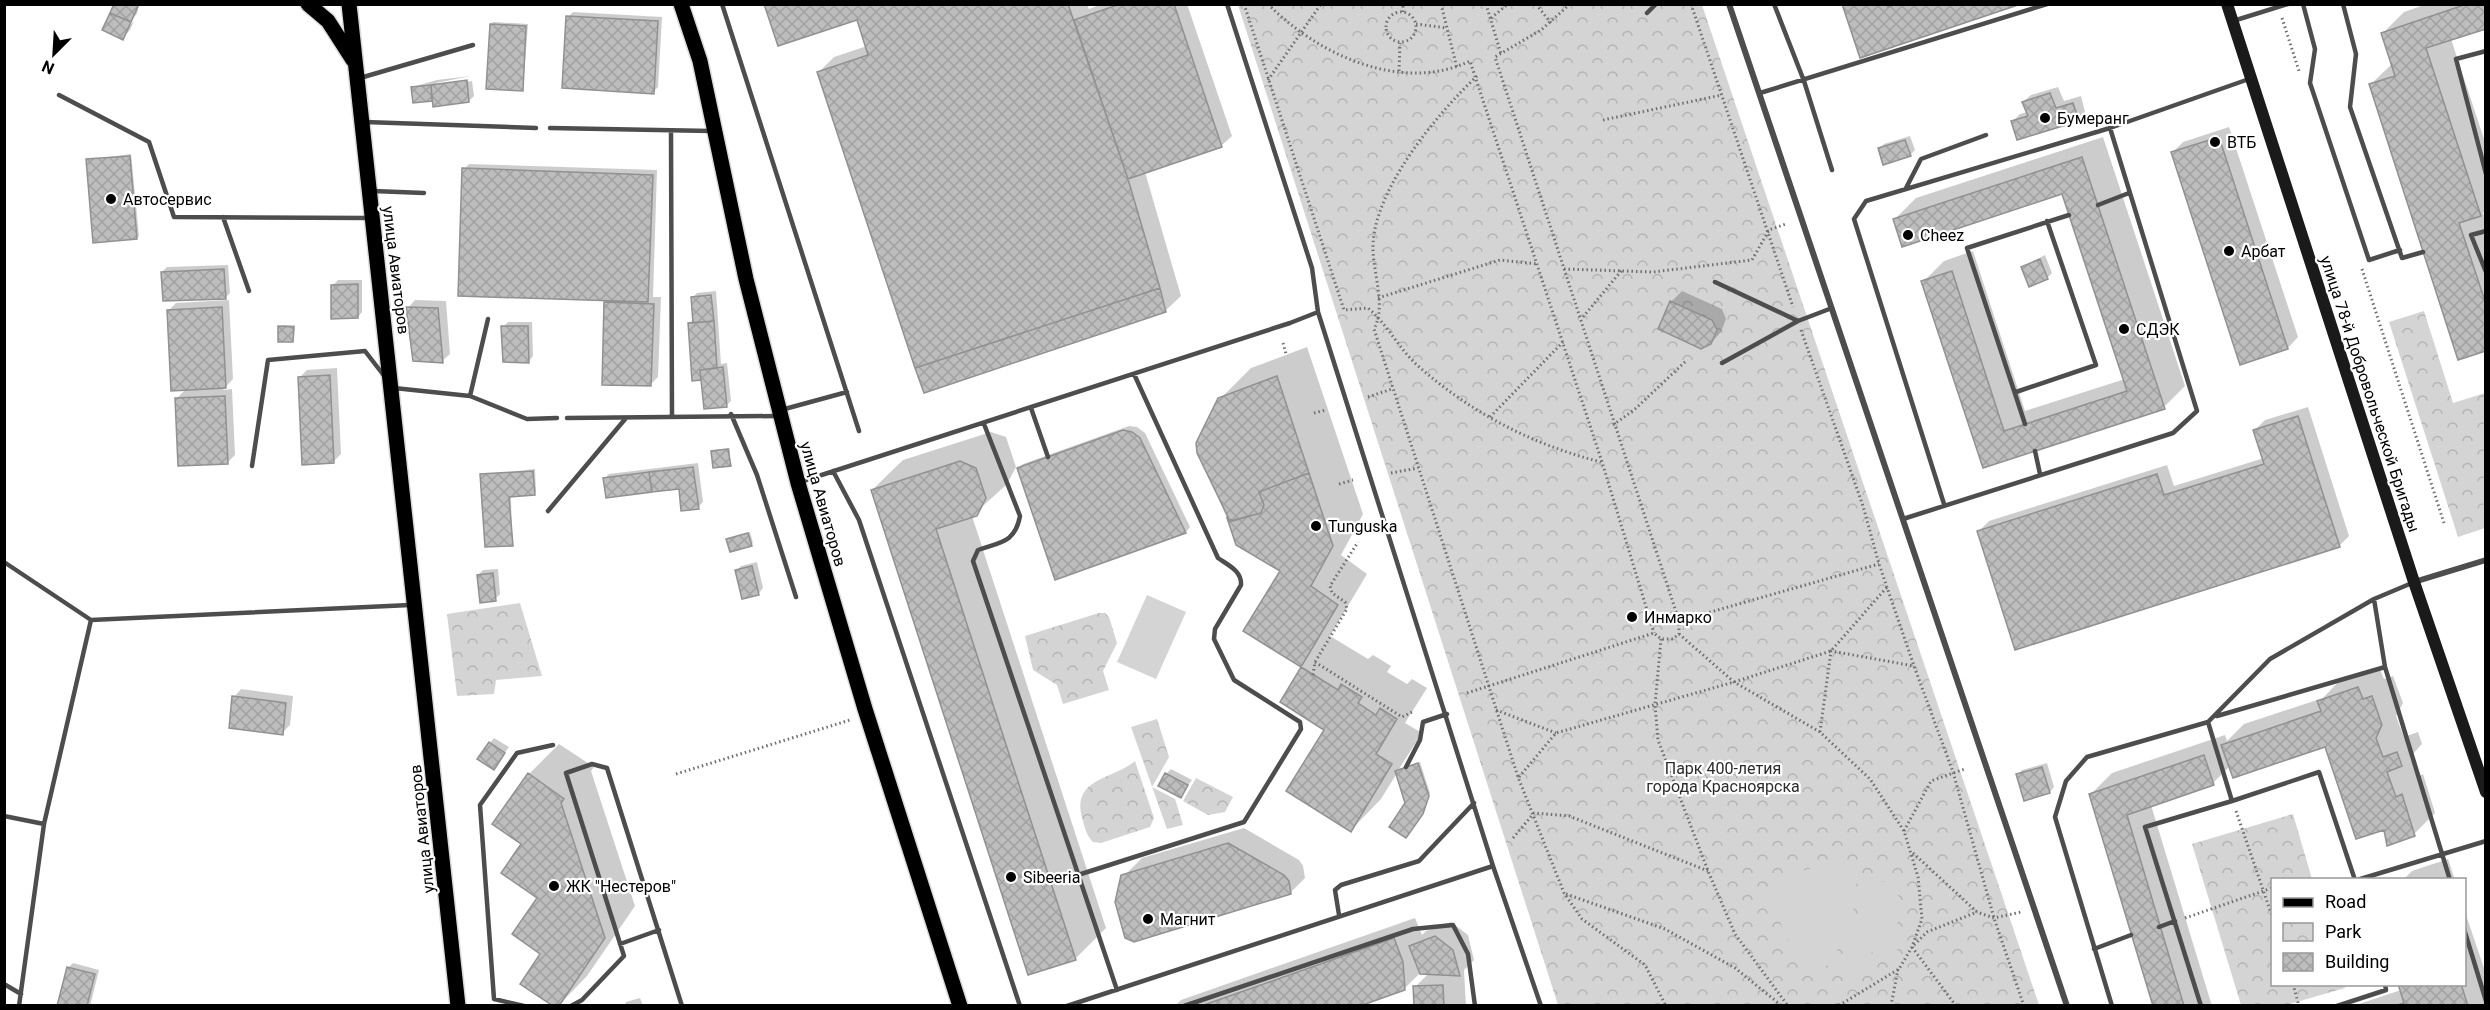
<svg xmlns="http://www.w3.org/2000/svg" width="2490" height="1010" font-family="Roboto,sans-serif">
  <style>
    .park { fill: url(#park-crowns) }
    .garden { fill: #d4d4d4 }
    .shadow { fill: #0003 }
    .building { fill: url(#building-cross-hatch); stroke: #919191; stroke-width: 1.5 }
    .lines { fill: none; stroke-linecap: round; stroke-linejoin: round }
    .primary-casing { stroke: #dbdbdb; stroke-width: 18 }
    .path { stroke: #6f6f6f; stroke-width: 3; stroke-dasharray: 1.5 3; stroke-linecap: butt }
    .lane { stroke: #4d4d4d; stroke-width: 4.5 }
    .street { stroke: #4d4d4d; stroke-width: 6 }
    .secondary { stroke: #1a1a1a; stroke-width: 12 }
    .primary { stroke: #000; stroke-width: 15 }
    .poi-dot { fill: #000; stroke: #fff; stroke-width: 2 }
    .labels { text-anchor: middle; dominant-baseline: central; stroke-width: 4.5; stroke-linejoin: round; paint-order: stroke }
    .poi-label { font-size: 16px; fill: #000; stroke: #fff; text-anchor: start }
    .street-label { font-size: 16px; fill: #000; stroke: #fff }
    .park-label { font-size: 16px; fill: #2b2b2b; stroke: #fff }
  </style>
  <defs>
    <pattern id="park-crowns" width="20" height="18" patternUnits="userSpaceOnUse" patternTransform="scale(1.5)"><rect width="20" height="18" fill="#d4d4d4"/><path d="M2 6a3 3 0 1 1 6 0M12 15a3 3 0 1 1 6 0" fill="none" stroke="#b4b4b4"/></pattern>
    <pattern id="building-cross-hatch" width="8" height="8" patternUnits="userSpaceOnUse" patternTransform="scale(1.5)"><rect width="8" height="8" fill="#bdbdbd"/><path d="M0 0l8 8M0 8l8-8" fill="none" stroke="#a1a1a1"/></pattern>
  </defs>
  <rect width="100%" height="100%" fill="#fff"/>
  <path class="park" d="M1238 5H1702L2039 1005H1558Z
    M2424 311 2453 403 2485 393V528L2458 537 2389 322Z
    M520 603 542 676 496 680 494 694 457 696 447 614Z
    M1099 613H1105L1109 617 1117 643 1103 671 1109 690 1063 704 1057 685 1033 670 1025 636Z
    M1157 719 1169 757 1152 787 1175 799 1183 825 1167 829 1131 727Z
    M1135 761 1154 818 1150 827 1101 843 1093 842C1087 836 1085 829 1083 821 1069 778 1113 780 1135 761Z
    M1196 778 1233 797 1225 812 1208 815 1183 801Z
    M2293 814 2312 879 2272 880V984H2344L2345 988 2286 1005H2241L2192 844Z"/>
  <path class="garden" d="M1147 595 1186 612 1156 679 1117 662Z
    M1850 862 1858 870 1853 913 1858 914C1862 897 1865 878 1887 882L1904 903 1902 916 1888 937 1900 945 1890 963 1872 952 1862 976 1857 980 1845 974 1851 941 1842 940C1838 947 1836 956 1831 961 1812 987 1786 940 1781 924 1780 918 1780 911 1780 905L1772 900 1767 881 1769 876Z"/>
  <path class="shadow" d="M115 4H139L137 14 129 22V26L134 21 130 30 123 38Z
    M766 4H1087L1089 9 1102 4H1187L1232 136 1221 146 1145 172 1181 296 1165 311 819 72 834 57 867 46 858 18Z
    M2427 4H2486L2451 39 2486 145V210L2483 213 2486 221V350L2371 84 2393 63 2383 33 2404 12Z
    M573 12 662 17 658 87 653 92 568 17Z
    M493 22 528 24 523 89 491 24Z
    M471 76 436 83V86L472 81 474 96 469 101 432 100 412 87 437 80Z
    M2058 87 2064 101 2081 96 2085 112 2078 120 2012 122 2020 114 2027 112 2023 102 2031 95Z
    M2229 127 2298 337 2288 348 2172 153 2183 142Z
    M1910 136 1915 150 1910 155 1879 149 1884 144Z
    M2103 137 2185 386 2164 407 1984 466 1923 282 1944 261 1973 251 2025 411 2125 379 2063 192 1895 219 1916 198Z
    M131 154 139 236 137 238 87 160Z
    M469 164 657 170 653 297H661L658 377 650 385 606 303 610 299 464 169Z
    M2045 255 2052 273 2047 278 2022 267Z
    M228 265 230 293 225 298 162 272 167 267Z
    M338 280H362V312L358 317 333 285Z
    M716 291 721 364 727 363 731 401 726 406 703 378 693 379 689 324 694 319 692 298 697 293Z
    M1682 291 1722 309 1726 319 1721 332 1711 343 1660 328 1672 301Z
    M229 300 233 379 223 390 232 389 235 455 227 463 176 399 186 389 168 311 176 303Z
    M415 300 446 301 450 354 442 361 408 308Z
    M508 322H532L533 356 529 361 503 327Z
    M282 325H295L293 341 280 327Z
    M1307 347 1363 514 1341 555 1367 574 1330 636 1368 659 1373 655 1391 666 1387 672 1407 684 1412 679 1427 688 1405 723 1422 733 1399 769 1420 762 1430 793 1424 810 1408 835 1407 803 1397 773 1381 799 1351 830 1326 730 1282 701 1303 666 1245 631 1282 570 1238 544 1197 448 1220 399 1251 368Z
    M337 368 341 454 333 462 299 378 307 370Z
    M2308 407 2349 536 2339 546 1979 531 1989 521 2167 465 2174 486 2264 458 2255 430 2265 420Z
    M1129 426 1137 427 1145 433 1190 527 1186 532 1056 578 1018 468 1023 464Z
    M991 432 1006 437 1016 467 1007 484 972 516 1106 928 1075 959 872 490 903 460Z
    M730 448V464L712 452 714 450Z
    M698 463 703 502 698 507 680 487 604 479 609 474Z
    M535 469 536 492 511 495 512 544 482 475Z
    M750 532 753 543 751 545 728 540Z
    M757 562 763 588 759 593 743 597 736 571 741 566Z
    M498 569 500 594 495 599 478 575 483 570Z
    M2379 667 2384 679 2393 676 2403 703 2396 716 2404 737 2418 732 2422 744 2410 757 2417 777 2423 774 2435 813 2414 834 2385 828 2326 745 2230 766 2213 783 2151 805 2212 1006H2156L2091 794 2112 773 2225 735 2227 741 2244 724 2323 698 2340 680Z
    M241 689 293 696 290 725 282 733 234 697Z
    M494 738 509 747 494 768 490 743Z
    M559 744 594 767 591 771 635 906 587 976 558 1006 542 954 539 897 523 844 529 774Z
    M2047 763 2054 787 2050 792 2025 799 2018 775 2022 770Z
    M1171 769 1192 780 1180 796 1166 774Z
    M1244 828 1299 860 1303 866 1305 878 1290 893 1120 880 1142 858Z
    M2448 859 2455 880H2403L2412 871Z
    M2464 909 2486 974V1006H2353L2401 990 2399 984H2464Z
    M1415 918 1422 935 1426 931 1451 922 1468 935 1474 960 1464 970 1466 1006H1416L1415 987 1429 973 1421 972 1404 989 1356 1006H1175L1181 1000Z
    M73 963 99 970 90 1006H58L68 968Z
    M640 998 643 1006H625L626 1002Z"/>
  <path class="building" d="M114 4H139L131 22 110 13Z
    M764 4H1068L1128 179 1160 288 915 368 817 72 868 55 857 20 778 46Z
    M1120 4H1174L1222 147 1128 179 1074 20Z
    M1842 4H1887L1888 7 1897 4H2021L1860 58Z
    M2467 4H2486V29L2426 48 2481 216 2459 223 2486 304V351L2458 360 2369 84 2395 76 2381 33Z
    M110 13 131 22 123 40 102 30Z
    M566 16 658 21 654 94 562 88Z
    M490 24 526 26 523 91 486 89Z
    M467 80 469 102 433 107 431 85Z
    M431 85 432 101 413 103 411 87Z
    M2050 93 2056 108 2073 103 2079 121 2017 140 2011 121 2028 116 2022 102Z
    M2219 137 2288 349 2240 365 2171 152Z
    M1905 140 1911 156 1883 165 1878 148Z
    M130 156 137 239 93 243 86 159Z
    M2082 157 2165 409 1983 468 1921 281 1952 271 2004 431 2127 391 2062 194 1902 247 1893 219Z
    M462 168 653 175 648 302 458 296Z
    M2040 259 2048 279 2029 287 2021 267Z
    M224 269 226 299 163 301 161 272Z
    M358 284V318L331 319V285Z
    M1160 288 1166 312 924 393 915 368Z
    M711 295 714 321 693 323 691 297Z
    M1670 301 1712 320 1717 330 1711 344 1701 349 1658 329Z
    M604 302 654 304 651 386 602 385Z
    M222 307 226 388 171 391 167 310Z
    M406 307 438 308 443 363 413 361Z
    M714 321 717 368 700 370 701 380 692 381 688 323Z
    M278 326 294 327 293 342H278Z
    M501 326H528L529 363 503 362Z
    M723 367 727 407 704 409 700 370Z
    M330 375 334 463 302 465 298 377Z
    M1277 376 1309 473 1259 492 1264 505 1261 513 1230 521 1197 453 1196 443 1218 398Z
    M225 396 228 464 178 466 175 398Z
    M2298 416 2340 547 2015 650 1977 531 2157 474 2164 495 2264 464 2253 430Z
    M1123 430 1132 432 1140 438 1186 533 1055 580 1017 468Z
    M728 449 731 466 713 468 711 451Z
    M960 461 976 468 986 498 977 516 936 529 1076 960 1028 975 871 490Z
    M693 467 699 509 681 511 679 489 652 492 649 472Z
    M533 471 535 495 509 497 513 546 485 547 480 474Z
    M649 472 652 492 606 498 603 478Z
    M1309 473 1333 546 1311 586 1338 605 1301 667 1243 631 1280 571 1236 545 1227 518 1233 521 1261 513 1264 505 1259 492Z
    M748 533 752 546 730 552 726 539Z
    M752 566 759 595 742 599 735 570Z
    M493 573 496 601 480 603 477 575Z
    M1301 667 1338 690 1341 684 1362 697 1358 703 1376 715 1380 708 1397 719 1376 754 1392 764 1351 832 1286 791 1324 730 1280 702Z
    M2358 687 2363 699 2372 696 2382 725 2376 738 2383 757 2397 752 2402 766 2387 772 2396 797 2402 794 2415 836 2387 846 2384 830 2356 839 2325 747 2233 778 2221 745 2321 711 2317 701Z
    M232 696 286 703 283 735 229 728Z
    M489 742 505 753 494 770 477 759Z
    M2204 755 2214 785 2127 815 2184 1006H2153L2089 794Z
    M1418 763 1429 796 1423 814 1406 838 1389 827 1405 803 1395 771Z
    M2042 767 2050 793 2024 801 2016 774Z
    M528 773 564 799 561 803 605 938 559 1006H553L520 984 540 954 512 934 537 898 501 873 521 844 492 824Z
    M1165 773 1188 785 1181 798 1158 786Z
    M1228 843 1284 875 1289 881 1291 894 1134 942 1125 938 1115 902 1121 875Z
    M1435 936 1453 950 1460 976 1420 974 1409 946Z
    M1394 938 1403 962 1405 990 1360 1006H1201Z
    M67 967 95 974 87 1006H57Z
    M2398 984H2461L2468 1006H2394L2404 1003Z
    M1443 985 1444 1006H1414L1413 986Z"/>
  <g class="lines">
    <g class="primary-casing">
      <path id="primary" d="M308 4 328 21 353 60
        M349 4 458 1006
        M681 4 700 61 746 279 798 483 865 709 960 1006"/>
    </g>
    <path class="path" d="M1244 4 1344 310 1368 308C1387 324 1398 347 1416 364 1469 412 1533 445 1601 462
      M1268 4C1317 54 1401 94 1470 61L1602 462 1654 633
      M1441 4 1457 68
      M1486 4 1501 54
      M1536 4 1551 23
      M1570 4 1541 30 1495 57 1679 621
      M1691 4 1793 307
      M1386 27a15 15 0 1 1 30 0a15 15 0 1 1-30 0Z
      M1403 12V4
      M1491 18 1508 4
      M2282 18 2299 71
      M1416 24 1447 28
      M1399 71 1400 43
      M1477 76C1437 114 1376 187 1373 244 1372 272 1387 305 1374 329L1518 777 1564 893 1582 919 1645 965 1666 1006
      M1268 80 1321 4
      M1603 120 1722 95
      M1564 269 1653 272 1752 260 1769 230 1786 224
      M2362 269 2444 523
      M1378 298 1500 260 1538 264
      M1583 317 1622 270
      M1801 330 1863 506 1879 564 1914 666 1953 772 1994 918 2024 1006
      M1283 343 1286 354
      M1368 397 1392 389
      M1314 413 1326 410
      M1490 417 1563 342
      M1613 425 1634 410 1687 360
      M1391 473 1418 468
      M1339 484 1353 480
      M1679 634 1734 682 1820 732 1870 779 1904 831 1918 877 1922 919 1912 947 1899 969 1838 1006
      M1661 639 1655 705 1658 740 1708 871 1735 934 1788 1006
      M1315 662 1402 717 1412 712
      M1313 675 1315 662 1347 609 1345 602 1332 593 1330 586 1358 542
      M1467 693 1654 633 1661 639H1673L1679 634V621L1879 564
      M1496 710 1556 733
      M1820 732 1831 651 1914 666
      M676 774 850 720
      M1519 777 1556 733 1734 682 1831 651 1887 587
      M2236 811 2272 916
      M1904 831 1931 781 1965 769
      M1513 838 1534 813 1569 816 1708 871
      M1913 853 1977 912 1994 918 2021 912
      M1566 894 1665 929 1735 968 1782 1006
      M2185 918 2272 888
      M2293 984 2299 1006
      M1891 1006 1898 969
      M1956 1006 1912 947 1927 932 1977 912"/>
    <path class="lane" d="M722 4 859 431
      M1774 4 1804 81 1832 170
      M2303 4 2315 49 2310 83 2369 260 2400 250
      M2343 4 2356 54 2350 107 2402 258 2423 252
      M1647 13 1656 4
      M2233 21 2288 4
      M2486 51 2456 59 2486 174
      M360 78 473 45
      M1760 93 2047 4
      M59 95 149 142 174 217 368 218
      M365 122 536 128
      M550 128 711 131
      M671 132 672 417
      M1906 188 1921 159 1986 135
      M373 191 424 193
      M2098 205 2129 193
      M223 217 249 291
      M2486 231 2471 235 2486 272
      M1715 282 1798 321
      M1318 312 1493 866 1541 1006
      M1722 363 1798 321 1832 308
      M394 388 470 396 527 419 557 418
      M2016 392 2096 365 2047 221
      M470 396 488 319
      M1031 408 1048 457
      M781 410 847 392
      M731 414 757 475 796 597
      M567 418 777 416
      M984 424 1020 516C1015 543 1000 542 978 550L973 561 1117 990
      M2025 424 1967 248 2069 215
      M2035 451 2040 474
      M252 466 268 360 365 351 385 377
      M833 471 859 520 1020 1006
      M800 482 1290 323 1318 312 1312 268 1227 4
      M1944 504 1854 219 1866 201 2110 128 2249 79
      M548 511 626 418
      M1903 519 2173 433 2197 411 2110 128
      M4 562 91 620 44 824 19 1006
      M2374 599 2385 667 2450 880
      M91 620 410 605
      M2217 716 2385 667
      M1406 767 1420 740 1423 722 1447 714
      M2232 801 2319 772 2355 880
      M4 816 44 824
      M1078 875 1244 822 1301 729 1300 722 1234 680 1214 639 1215 629 1241 585C1242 571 1228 565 1218 558L1134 374
      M2357 880 2486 841
      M1339 915 1335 890 1341 885 1419 861 1474 803
      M2159 927 2175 921
      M2464 929 2486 1001
      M620 944 659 930
      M2094 949 2131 935
      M4 984 21 994
      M524 1006 494 999 480 805 517 753 553 745
      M571 1006 582 1000 624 956 566 773 592 764 607 768 682 1006
      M1067 1006 1493 866
      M1184 1006 1413 929 1453 925 1468 954 1475 1006
      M2112 1006 2055 817 2066 781 2087 757 2208 722 2270 659 2374 599 2412 583
      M2201 1006 2145 827 2232 801 2208 722
      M2337 1006 2386 990 2385 984"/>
    <path class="street" d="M1729 4 2067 1006
      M2414 582 2486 560"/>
    <path class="secondary" d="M2227 4 2414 582 2486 792"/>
    <use href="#primary" class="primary"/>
  </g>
  <g class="poi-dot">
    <circle cx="2045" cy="118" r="6"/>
    <circle cx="2215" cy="142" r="6"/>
    <circle cx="111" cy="199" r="6"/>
    <circle cx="1908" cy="235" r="6"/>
    <circle cx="2229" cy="251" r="6"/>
    <circle cx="2124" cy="329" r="6"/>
    <circle cx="1316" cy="526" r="6"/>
    <circle cx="1632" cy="617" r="6"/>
    <circle cx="1011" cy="877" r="6"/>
    <circle cx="554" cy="886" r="6"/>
    <circle cx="1148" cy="919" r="6"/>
  </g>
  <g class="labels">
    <g class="poi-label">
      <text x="2057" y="118">Бумеранг</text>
      <text x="2227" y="142">ВТБ</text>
      <text x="123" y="199">Автосервис</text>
      <text x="1920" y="235">Cheez</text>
      <text x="2241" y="251">Арбат</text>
      <text x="2136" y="329">СДЭК</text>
      <text x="1328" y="526">Tunguska</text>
      <text x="1644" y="617">Инмарко</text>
      <text x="1023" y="877">Sibeeria</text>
      <text x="566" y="886">ЖК "Нестеров"</text>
      <text x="1160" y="919">Магнит</text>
    </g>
    <g class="street-label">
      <text transform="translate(396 270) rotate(83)">улица Авиаторов</text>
      <text transform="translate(2370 394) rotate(72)">улица 78-й Добровольческой Бригады</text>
      <text transform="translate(823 504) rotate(74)">улица Авиаторов</text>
      <text transform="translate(422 829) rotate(-96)">улица Авиаторов</text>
    </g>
    <g class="park-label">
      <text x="1723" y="768">Парк 400-летия<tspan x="1723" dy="18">города Красноярска</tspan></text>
    </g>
  </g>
  <rect width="2490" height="1010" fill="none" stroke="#000000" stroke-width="12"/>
  <rect x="2271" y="878" width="195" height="108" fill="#ffffff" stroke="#999999" stroke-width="1.5"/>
  <rect x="2283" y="898" width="30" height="9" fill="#000000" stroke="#999999" stroke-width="1.5"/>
  <text x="2325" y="908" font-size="18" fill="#000000">Road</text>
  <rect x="2283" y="923" width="30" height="18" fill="url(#park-crowns)" stroke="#999999" stroke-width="1.5"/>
  <text x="2325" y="938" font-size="18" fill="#000000">Park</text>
  <rect x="2283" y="953" width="30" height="18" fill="url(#building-cross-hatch)" stroke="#999999" stroke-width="1.5"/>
  <text x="2325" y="968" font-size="18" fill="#000000">Building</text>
  <g transform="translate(54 54) rotate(204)" stroke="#ffffff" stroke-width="4.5" paint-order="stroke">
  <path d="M0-4.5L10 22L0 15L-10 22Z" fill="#000000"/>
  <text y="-9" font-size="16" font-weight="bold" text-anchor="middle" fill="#000000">N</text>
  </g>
</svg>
